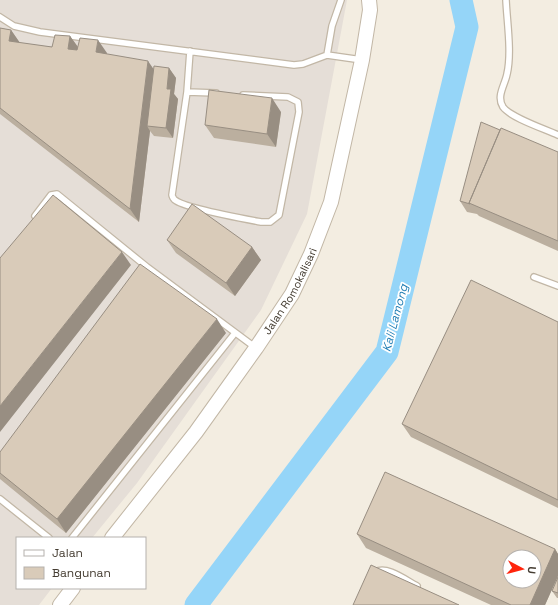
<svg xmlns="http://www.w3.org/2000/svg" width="558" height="605" font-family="'Space Grotesk',sans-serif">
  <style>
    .industrial { fill: #e5ded7 }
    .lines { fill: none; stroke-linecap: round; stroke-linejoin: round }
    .river { stroke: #95d5f8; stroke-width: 23 }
    .service-casing { stroke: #c2b7a6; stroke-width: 8 }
    .tertiary-casing { stroke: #c2b7a6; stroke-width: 16 }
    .service { stroke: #fff; stroke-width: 5.5 }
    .tertiary { stroke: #fff; stroke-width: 14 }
    .wall { fill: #bbaf9f }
    .shaded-wall { fill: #988e82 }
    .building { fill: #d9cbb9; stroke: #988e82; fill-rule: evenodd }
    .labels { text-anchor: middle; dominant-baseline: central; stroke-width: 3.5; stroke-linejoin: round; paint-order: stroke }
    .street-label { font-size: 11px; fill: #453d32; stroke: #fff }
    .water-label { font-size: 12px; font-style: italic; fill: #1e7cb3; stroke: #fff }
  </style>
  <rect width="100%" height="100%" fill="#f3ede1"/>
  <path class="industrial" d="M0 0H347L307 214 261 310 137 483 92 538H17V588H52L39 605H0Z"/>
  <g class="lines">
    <path class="river" d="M196 605 387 352 467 27 461 0"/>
    <g class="service-casing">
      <path id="service" d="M506 0C507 22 512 53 507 74 505 85 496 96 503 107 511 118 545 129 558 135
        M0 17 14 26 40 32 294 65 303 64 327 55 362 60
        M190 51 187 92 172 195C172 196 174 200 175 200 184 208 245 219 261 222H270L279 215 299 112 298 102 288 97 243 95
        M327 55 332 26 341 0
        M187 92 216 93
        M35 216 51 195 57 194 147 267 256 348
        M534 277 558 286
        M0 499 49 538
        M72 538 235 333
        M376 572C386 565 407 581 417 586"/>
    </g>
    <g class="tertiary-casing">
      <g id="tertiary">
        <path id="s1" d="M112 538 196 432 256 348 292 294 311 254 331 202 362 60 370 10 369 0"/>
        <path d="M60 605 73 588"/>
      </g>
    </g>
    <use href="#service" class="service"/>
    <use href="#tertiary" class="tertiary"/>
  </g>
  <path class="wall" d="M0 28 11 30 20 43 52 47 70 36 78 47 107 53V54L154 69 169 68 176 78 174 94 178 99 173 138 154 136 150 131 139 222 0 114Z
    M281 112 276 147 214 138 205 125Z
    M558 152V251L479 216 477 214 467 212 460 201Z
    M167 240 252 247 261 260 235 296 176 253Z
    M558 322V508L411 437 402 424Z
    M226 333 66 533 0 479V452Z
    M357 534 555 549 558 554V576L545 605H491L366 548Z
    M558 577V598H557L552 591Z"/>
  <path class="shaded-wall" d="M11 30 20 43 9 41Z
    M70 36 80 50 78 63 68 49Z
    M98 40 107 53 106 65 96 52Z
    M148 61 157 74 147 126 150 131 139 222 130 209Z
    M169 68 176 78 174 94 178 99 173 138 166 128 167 89Z
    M272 98 281 112 276 147 267 134Z
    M252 247 261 260 235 296 226 283Z
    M122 252 131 265 0 432V406Z
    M217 319 226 333 66 533 57 519Z
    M555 549 558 554V576L545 605H530Z"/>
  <path class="building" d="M0 28 11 30 9 41 52 47 55 35 70 36 68 49 77 50 80 38 98 40 96 52 148 61 130 209 0 108Z
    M154 66 169 68 167 89H171L166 128 147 126Z
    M209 90 272 98 267 134 205 125Z
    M481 122 500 130 469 203 470 204 460 201Z
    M501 128 558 152V241L469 203Z
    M53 195 122 252 0 406V258Z
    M192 204 252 247 226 283 167 240Z
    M140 264 217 319 57 519 0 473V452Z
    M471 280 558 322V500L402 424Z
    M385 472 555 549 530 605H511L357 534ZM510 557H534V581H510Z
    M371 565 459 605H353Z
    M558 577V593L552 591Z"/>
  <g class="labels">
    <g class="street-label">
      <text stroke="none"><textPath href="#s1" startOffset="305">Jalan Romokalisari</textPath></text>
    </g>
    <g class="water-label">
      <text transform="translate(395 318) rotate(-75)">Kali Lamong</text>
    </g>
  </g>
  <rect x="16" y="537" width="130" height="52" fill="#ffffff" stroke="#b5b1ad"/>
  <rect x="24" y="550" width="20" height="6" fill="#ffffff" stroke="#b5b1ad"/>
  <text x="52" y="557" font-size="12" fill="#453d32">Jalan</text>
  <rect x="24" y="567" width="20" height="12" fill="#d9cbb9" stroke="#b5b1ad"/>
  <text x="52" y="577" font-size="12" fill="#453d32">Bangunan</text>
  <g transform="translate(522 569) rotate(97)"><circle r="19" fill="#ffffff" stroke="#b5b1ad"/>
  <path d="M0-3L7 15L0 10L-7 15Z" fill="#ff250d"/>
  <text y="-6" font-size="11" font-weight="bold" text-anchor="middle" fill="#453d32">U</text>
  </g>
</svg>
